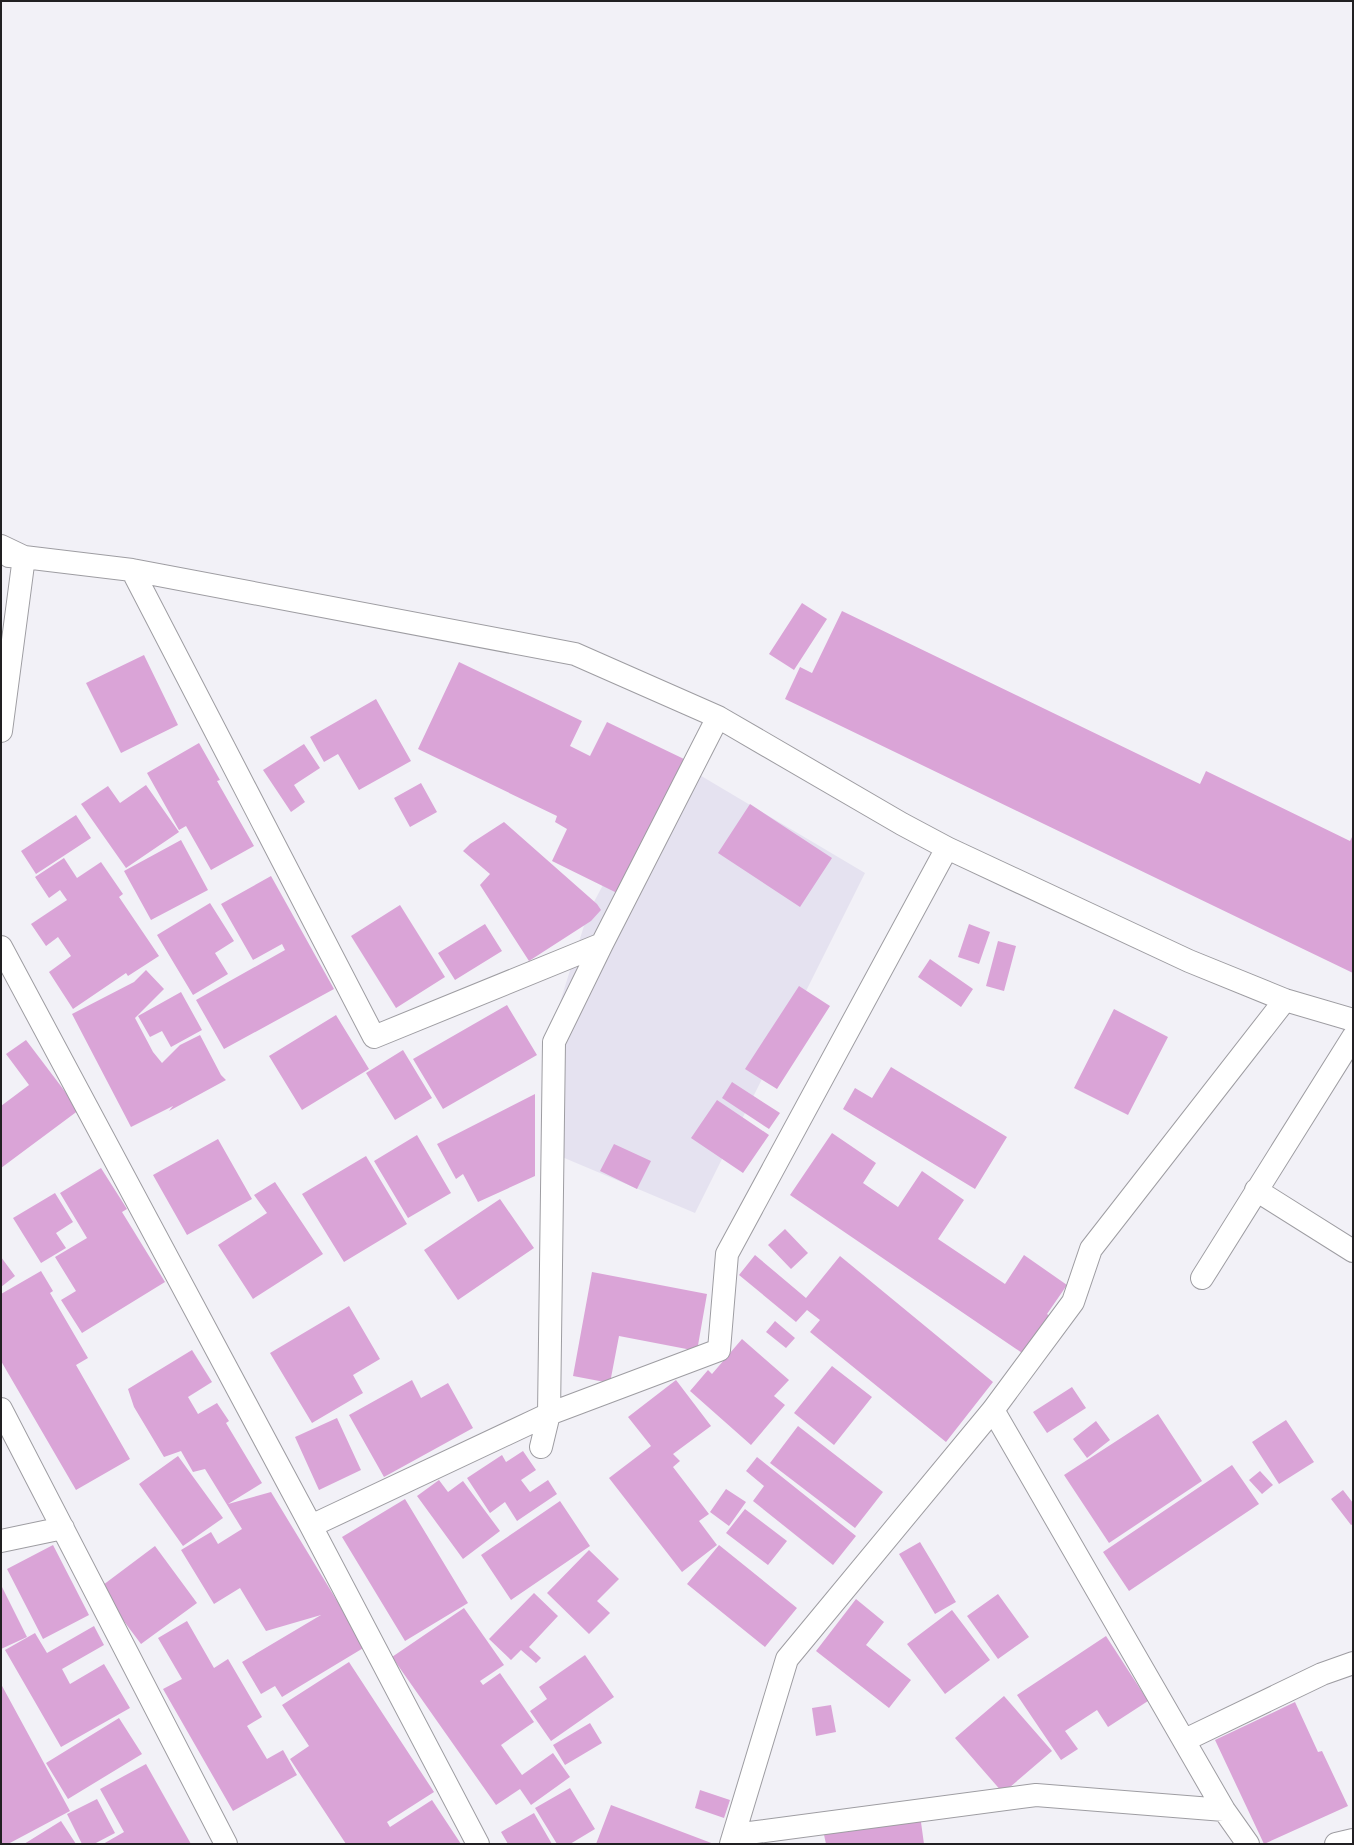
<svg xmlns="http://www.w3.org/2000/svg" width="1354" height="1845" font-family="'Archivo Narrow',sans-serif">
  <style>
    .built { fill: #e5e2f0 }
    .building { fill: #daa4d7 }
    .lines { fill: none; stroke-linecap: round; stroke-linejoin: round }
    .minor-casing { stroke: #9e9da2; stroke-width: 24 }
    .minor { stroke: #fff; stroke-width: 22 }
  </style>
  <rect width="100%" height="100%" fill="#f2f1f7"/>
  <path class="built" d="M671 758 865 873 695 1213 543 1149 547 1044 588 913Z"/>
  <path class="building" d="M802 603 827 619 794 670 769 654Z
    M842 611 1200 784 1206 771 1350 841 1353 835V973L785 699 800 667 812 673Z
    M144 655 178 725 121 753 86 683Z
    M459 662 582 721 570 746 590 756 607 722 684 759 619 894 552 861 567 829 555 822 557 816 418 749Z
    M376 699 411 761 359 790 338 754 324 762 310 737Z
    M199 743 220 780 217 781 254 846 211 870 186 826 179 830 147 773Z
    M304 744 320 768 294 785 305 802 291 812 263 770Z
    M421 783 437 812 410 827 394 798Z
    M146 785 179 832 126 868 81 804 108 786 120 803Z
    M750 804 832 858 800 907 718 853Z
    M76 815 91 838 36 874 21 851Z
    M504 822 597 904 601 910 591 921 529 961 480 885 490 874 463 851 470 844Z
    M181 840 208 890 151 920 124 871Z
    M64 858 77 878 101 862 123 894 119 897 159 956 128 976 126 973 73 1009 49 972 71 956 58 937 46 946 31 924 67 900 60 890 49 898 35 877Z
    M271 876 334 989 224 1049 196 1000 285 950 282 944 253 960 221 904Z
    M210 903 234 941 215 953 228 974 193 995 157 935Z
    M400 905 445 977 396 1008 351 936Z
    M485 924 502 951 455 980 438 953Z
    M969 924 990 932 979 964 958 957Z
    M998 941 1016 946 1004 991 986 986Z
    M930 959 973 989 961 1007 918 977Z
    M146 970 164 989 135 1018 153 1052 162 1063 180 1045 200 1035 221 1075 226 1080 169 1111 173 1106 131 1127 72 1014 134 982Z
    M799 986 830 1006 777 1089 745 1069Z
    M181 992 202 1030 171 1047 162 1031 150 1037 138 1016Z
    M507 1005 537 1055 443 1109 413 1059Z
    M1114 1009 1168 1037 1128 1115 1074 1088Z
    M336 1015 369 1069 302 1110 269 1056Z
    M26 1040 79 1110 1 1168V1106L29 1085 6 1054Z
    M403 1050 432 1098 395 1120 366 1073Z
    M891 1067 1007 1137 975 1189 843 1109 855 1088 872 1098Z
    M732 1082 780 1113 769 1129 722 1098Z
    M535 1094V1176L478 1202 463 1174 456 1179 437 1144Z
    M717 1100 769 1135 743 1173 691 1138Z
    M832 1133 876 1163 863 1183 898 1207 922 1171 964 1200 938 1239 1005 1284 1024 1255 1067 1285 1047 1314 1051 1317 1025 1355 790 1195Z
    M417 1135 451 1193 408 1218 374 1161Z
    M218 1139 252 1199 187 1235 153 1175Z
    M614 1144 651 1161 637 1189 600 1171Z
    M366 1156 407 1224 344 1262 302 1194Z
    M101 1168 127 1209 122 1212 165 1282 82 1333 61 1300 76 1291 55 1257 87 1238 60 1193Z
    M275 1182 323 1254 253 1299 218 1245 267 1213 254 1195Z
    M55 1193 73 1222 56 1233 66 1248 41 1263 13 1218Z
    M500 1199 534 1248 458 1300 424 1250Z
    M785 1229 808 1253 791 1269 768 1245Z
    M755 1255 806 1298 840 1256 993 1382 946 1442 810 1332 820 1320 807 1310 796 1322 739 1275Z
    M1 1257 15 1276 1 1287Z
    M41 1271 53 1291 50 1293 88 1358 76 1365 130 1459 76 1490 1 1361V1294Z
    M592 1272 707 1294 697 1351 619 1336 610 1383 573 1376Z
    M349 1306 380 1359 353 1375 363 1393 312 1423 270 1353Z
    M775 1321 795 1338 786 1348 766 1332Z
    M742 1339 789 1380 774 1396 785 1405 751 1445 690 1391 708 1370 712 1374Z
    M192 1350 212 1382 188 1397 198 1414 217 1403 229 1421 226 1423 262 1483 228 1504 271 1492 365 1647 282 1697 275 1686 261 1694 242 1662 321 1615 266 1631 240 1588 214 1604 181 1550 211 1532 218 1544 242 1529 205 1469 193 1472 181 1451 164 1457 134 1407 128 1389Z
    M832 1366 872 1397 834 1445 794 1413Z
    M412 1380 421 1398 448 1383 473 1428 384 1477 349 1415Z
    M676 1380 711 1426 673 1454 680 1461 673 1467 709 1514 699 1521 717 1545 682 1572 609 1478 651 1446 628 1417Z
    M1072 1387 1086 1408 1047 1433 1033 1412Z
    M1158 1414 1202 1481 1109 1543 1064 1475Z
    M337 1418 361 1470 319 1490 295 1437Z
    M1286 1420 1314 1462 1279 1484 1252 1442Z
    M1096 1421 1110 1440 1087 1458 1073 1439Z
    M798 1426 883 1492 855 1528 770 1463Z
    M523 1451 536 1470 521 1480 530 1492 548 1480 557 1494 517 1521 505 1502 490 1513 467 1478 502 1455 506 1462Z
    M178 1456 223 1518 183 1546 139 1484Z
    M757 1457 856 1536 833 1565 753 1501 764 1486 746 1471Z
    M1232 1465 1259 1504 1129 1591 1103 1552Z
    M1260 1471 1273 1485 1262 1494 1249 1480Z
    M439 1480 448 1492 463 1481 500 1531 463 1559 417 1496Z
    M726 1489 746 1502 729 1526 710 1512Z
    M1343 1490 1353 1503V1524L1351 1525 1331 1499Z
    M405 1499 468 1603 405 1641 342 1537Z
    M560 1501 590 1546 511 1600 481 1555Z
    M745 1509 787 1541 768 1565 726 1533Z
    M920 1542 956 1602 935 1614 899 1554Z
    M53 1545 89 1615 43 1639 7 1569Z
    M719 1545 797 1608 765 1647 687 1584Z
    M155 1546 197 1603 141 1644 99 1588Z
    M589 1550 619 1579 597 1601 610 1613 589 1634 547 1593Z
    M1 1585 27 1637 1 1649Z
    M534 1593 558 1616 529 1647 541 1658 536 1663 521 1650 511 1660 489 1639Z
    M998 1594 1029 1637 998 1659 967 1616Z
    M856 1599 884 1622 866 1645 911 1680 889 1708 816 1651Z
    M464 1608 504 1665 480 1681 483 1685 500 1673 534 1722 501 1745 522 1775 553 1753 570 1777 531 1805 520 1789 496 1805 392 1657Z
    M952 1610 990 1660 945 1694 907 1644Z
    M187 1621 214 1668 228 1659 262 1717 247 1726 267 1759 283 1750 297 1775 233 1811 163 1689 182 1679 158 1638Z
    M94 1626 104 1645 62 1669 70 1684 104 1664 130 1708 61 1747 5 1650 35 1633 47 1653Z
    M1106 1636 1148 1701 1108 1727 1097 1710 1065 1731 1078 1749 1061 1760 1017 1695Z
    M585 1655 614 1697 551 1741 530 1711 547 1699 539 1687Z
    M349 1662 434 1792 387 1822 390 1827 432 1800 461 1844H346L290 1759 309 1746 282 1705Z
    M1 1684 70 1811 8 1844H1Z
    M1004 1696 1052 1751 1003 1793 955 1738Z
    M1295 1702 1318 1752 1322 1751 1348 1806 1264 1844 1215 1740Z
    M831 1705 836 1732 816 1736 812 1708Z
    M119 1718 142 1754 68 1799 46 1763Z
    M590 1723 602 1743 565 1765 553 1745Z
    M146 1764 191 1844H103L124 1832 100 1789Z
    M570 1788 595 1829 570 1844H557L535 1808Z
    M700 1790 730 1800 724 1818 695 1808Z
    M97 1799 115 1833 94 1844H82L67 1814Z
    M611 1805 714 1844H596Z
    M534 1813 552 1844H508L501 1832Z
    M920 1815 924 1844H826L823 1830Z
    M61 1821 76 1844H24Z"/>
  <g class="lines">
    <g class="minor-casing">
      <path id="minor" d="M1 546 24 557 132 570 575 654 718 717 902 824 947 848 1189 961 1285 1000 1353 1020
        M132 570 374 1037 602 944
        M1 731 24 557 9 556
        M1 947 311 1526 478 1844
        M1256 1190 1353 1251
        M1202 1278 1353 1037
        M1 1409 226 1844
        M993 1410 1224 1810 1248 1844
        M541 1447 549 1414 554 1042 602 944 718 717
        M311 1526 549 1414 719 1350 727 1254 947 848
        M1 1541 63 1528
        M1185 1740 1322 1674 1353 1663
        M734 1835 1036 1795 1224 1810
        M731 1844 787 1659 993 1410 1073 1302 1091 1249 1285 1000
        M1336 1844 1353 1840"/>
    </g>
    <use href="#minor" class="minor"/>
  </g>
  <rect width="1354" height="1845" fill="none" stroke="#212022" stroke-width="4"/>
</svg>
